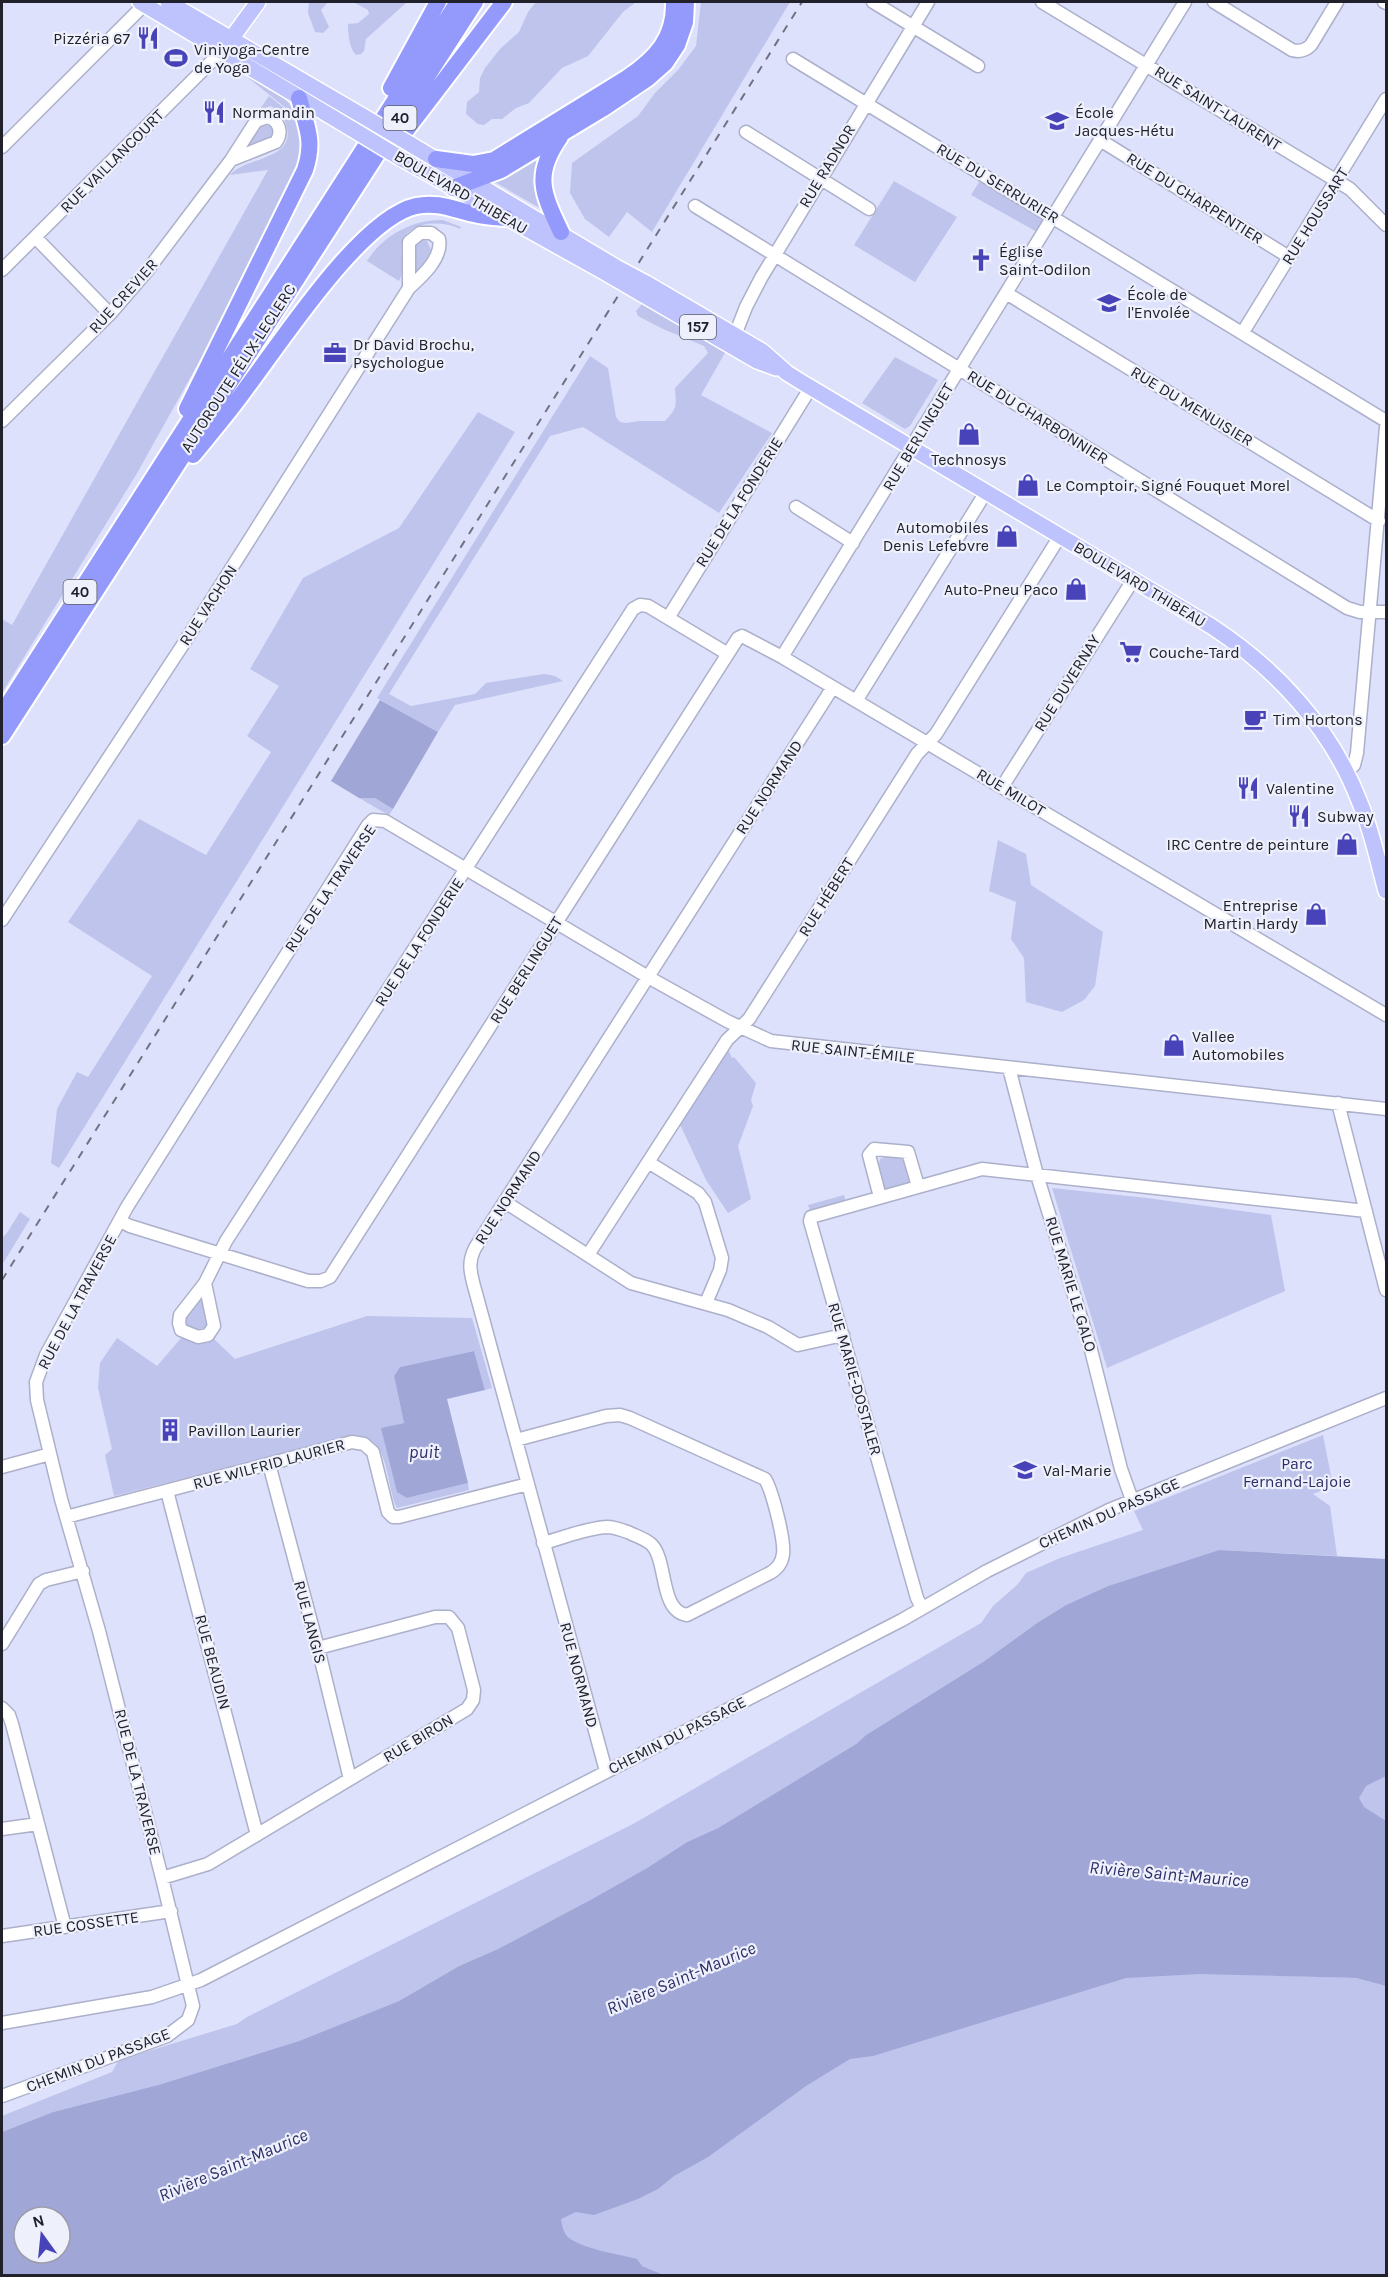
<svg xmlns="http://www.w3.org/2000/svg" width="1388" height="2277" font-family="Karla,sans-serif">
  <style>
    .green { fill: #bec4ec }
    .water { fill: #a0a6d6; fill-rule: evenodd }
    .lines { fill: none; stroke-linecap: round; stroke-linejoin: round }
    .minor-casing { stroke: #acb0ca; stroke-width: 15 }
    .major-casing { stroke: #fff; stroke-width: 18 }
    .highway-casing { stroke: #fff; stroke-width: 20 }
    .minor { stroke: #fff; stroke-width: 12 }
    .major { stroke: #bec2fd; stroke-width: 15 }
    .highway { stroke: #939afc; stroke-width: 16 }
    .rail { stroke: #6f7283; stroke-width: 2; stroke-dasharray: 8 8; stroke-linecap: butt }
    .major-bridge-casing { stroke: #fff; stroke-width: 18; stroke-linecap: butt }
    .major-bridge { stroke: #bec2fd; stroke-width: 15 }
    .labels { text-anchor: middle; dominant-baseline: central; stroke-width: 4.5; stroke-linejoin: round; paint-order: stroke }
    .shield { fill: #eef0fb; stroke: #5e5f69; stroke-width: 1.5 }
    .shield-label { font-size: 15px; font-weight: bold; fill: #20212b }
    .poi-label { font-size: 16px; fill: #20212b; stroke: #eef0fb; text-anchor: start }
    .street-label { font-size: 16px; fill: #20212b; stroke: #eef0fb }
    .park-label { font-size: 16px; fill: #2c2d67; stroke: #eef0fb }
    .water-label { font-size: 18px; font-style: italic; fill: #2d2e68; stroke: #eef0fb }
  </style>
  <rect width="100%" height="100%" fill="#dde1fc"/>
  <path class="green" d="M309 2H328L321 10 329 27 323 33 315 32 308 13Z
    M353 2H407L366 39 364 51 361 54 356 55C349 48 348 33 348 24L358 23 369 14 368 10Z
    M536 2H636L623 12 588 56 562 68 529 103 516 108 502 119H492L484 125 478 124 466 114 467 102 479 92 480 78 485 68 500 49 519 32 528 12Z
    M701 2H790L652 232 627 212 609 237 585 219 570 193 572 163 638 116 655 93 678 70 696 46Z
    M241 72C257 75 294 101 297 117Z
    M269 96 294 116 300 124H302L301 162 232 303 136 475 2 693V619L12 625 268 170 230 175C245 157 294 160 287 128 285 118 280 111 271 106L260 109Z
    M265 125 273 127 276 135 246 150V146L260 127Z
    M550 144 543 210 493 181Z
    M983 176 1056 221 1046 237 971 195Z
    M894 181 957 217 915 282 854 245Z
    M443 220 461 227 460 229C443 220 408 220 402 243 399 256 406 268 399 281L367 261C383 235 414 219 443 220Z
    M420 240 427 241 431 250 421 271 415 273 413 272V246Z
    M642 304 726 351 701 395 772 433 719 513 583 427 550 436 389 694 411 706 475 694 486 683 544 674 555 676 563 681 455 705 438 732 377 698 590 356 608 368 616 417 620 422 626 423 640 421H665C678 408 676 405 675 388L708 353 704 346 663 329 638 316 636 311Z
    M895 357 938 380 910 426 905 429 862 403Z
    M478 412 515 432 59 1168 51 1163 57 1109 77 1072 88 1077 152 976 68 922 139 819 206 855 271 752 247 736 279 686 250 669 303 578 399 528Z
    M359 798H375L393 809 389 815C378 809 369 804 359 798Z
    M998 840 1026 854 1031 885 1103 932 1095 986 1084 1000 1062 1012 1026 1002 1024 958 1011 939 1016 902 989 891Z
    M726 1045 732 1058 734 1057 756 1083 751 1100 753 1106 738 1146 751 1199 728 1213 706 1180 677 1118Z
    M891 1155 910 1161 918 1186 886 1196 879 1164 880 1159Z
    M1052 1188 1147 1198 1271 1215 1285 1291 1107 1368Z
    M844 1195 848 1209 813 1219 808 1205Z
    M20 1212 30 1219 2 1265V1238L7 1233Z
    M202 1295 209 1324 207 1329 200 1332 187 1328 183 1321Z
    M367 1316 472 1318 492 1388 485 1390 474 1351 400 1367 394 1376 404 1423 382 1428 407 1498 468 1483 469 1490 397 1508C385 1483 391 1439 356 1435L114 1496 105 1455 112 1449 98 1388 100 1363 117 1338 157 1366 182 1337 198 1341 212 1337 235 1359Z
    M1323 1435 1333 1486 1313 1494 1330 1506 1337 1556 1219 1550 1108 1586 1066 1605 1037 1623 983 1662 866 1735 856 1744 718 1828 687 1842 647 1868 592 1899 498 1949 459 1966 399 2001 299 2041 158 2085 53 2112 2 2132V2116L112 2072 119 2060 237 2024 247 2017 633 1824 981 1623 993 1606 1017 1585 1026 1573 1060 1558 1143 1530 1134 1511Z
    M1386 1721V1825L1252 1975 1356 1978 1386 1986V2275H664L642 2266 639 2267 402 2178Z"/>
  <path class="water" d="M380 700 438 732 393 809 375 798H359L331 781Z
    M474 1351 485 1390 447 1399 468 1483 407 1498 397 1492 381 1428 404 1423 394 1376 400 1367Z
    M1219 1550 1386 1559V1776L1366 1786 1359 1798 1364 1807 1386 1821V1986L1356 1978 1199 1974 1126 1978 873 2056 850 2059 806 2086 708 2157 674 2176 658 2189 638 2199 594 2215 576 2212 561 2219C562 2227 564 2236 572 2240 589 2250 618 2254 637 2259L642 2266 664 2275H2V2132L53 2112 158 2085 299 2041 399 2001 459 1966 498 1949 592 1899 647 1868 687 1842 718 1828 856 1744 866 1735 983 1662 1037 1623 1066 1605 1108 1586ZM24 2217H60V2253H24Z"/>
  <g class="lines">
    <g class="minor-casing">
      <path id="minor" d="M873 2 978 66
        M1042 2 1350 189 1386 225
        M1214 2 1292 50C1299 52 1305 51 1311 45L1337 2
        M1384 2 1386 3
        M793 59 1386 421
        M267 117C279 120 283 132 276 142L231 160 256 121Z
        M746 132 869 209
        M1100 140 1289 257
        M2 147 145 4
        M695 206 1347 608 1360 612H1386
        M35 237 110 314
        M2 270 222 51
        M1006 293 1379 521
        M1243 332 1386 99
        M735 335 746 307 761 278 928 2
        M2 421 110 314 147 271 231 160
        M796 507 853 543
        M668 618 811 387
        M782 657 1185 2
        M856 701 986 492
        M1347 772 1354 765 1357 753 1386 427
        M1002 787 1133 580
        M2 920 184 643 409 288C421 277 443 258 439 239L431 233H420L409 242V288
        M1009 1068 1037 1175 1091 1350 1121 1469 1132 1500
        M1338 1103 1386 1290
        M648 1162 698 1193 705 1202 722 1258 720 1270 706 1303
        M880 1197 869 1155 874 1149 908 1152 918 1186
        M505 1202 631 1283 728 1310 768 1327 798 1345 843 1335
        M120 1221 130 1226 308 1281H321L330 1277 738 638 742 636 782 657 1386 1015
        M588 1255 727 1040 749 1019 917 754 936 734 1060 536
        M205 1283 214 1326 208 1335 198 1337 181 1330 179 1323 180 1315 205 1283 226 1241 633 609 640 605 648 606 728 654
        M516 1440 606 1416 620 1415 630 1418 765 1479C772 1490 785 1540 783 1554 782 1563 777 1569 770 1573L687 1615C659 1611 668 1560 651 1544 645 1539 636 1536 630 1533 622 1530 615 1527 607 1527 586 1528 563 1538 543 1543
        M269 1464 318 1648 350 1779
        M2 1467 50 1454
        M167 1491 257 1835
        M66 1517 352 1442 364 1444 373 1452 388 1512 393 1517H399L528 1484
        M922 1608 917 1598 810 1221 811 1217 982 1169 1366 1211
        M2 1644 39 1584 46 1580 83 1571
        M2 1708 9 1715 12 1724 65 1927
        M606 1771 474 1286C470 1271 468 1262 475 1248L833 687
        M2 1829 38 1824
        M162 1878 208 1864 467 1709 473 1700 474 1690 458 1628 449 1617H435L318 1648
        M2 1936 171 1911
        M2 2023 152 1997 201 1980 902 1620 987 1571 1109 1510 1386 1398
        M2 2096 167 2036 188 2020 193 2006 162 1878 99 1631 61 1499 37 1400 36 1382 46 1355 127 1207 368 825 373 820 385 821 648 977 727 1021 771 1041 1386 1109"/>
    </g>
    <g class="major-casing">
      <path id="major" d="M140 2 352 129
        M168 2 361 115
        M226 46 258 2
        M410 144 616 267
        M400 158 611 276
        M646 283 762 351 787 373 803 383 1211 626C1277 669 1332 729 1360 803 1372 831 1378 862 1386 891
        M640 293 757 361 776 368"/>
    </g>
    <g class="highway-casing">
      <path id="highway" d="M391 88 438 2
        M560 137C533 175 543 194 561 232
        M391 150 504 2
        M436 159 473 164 494 160 627 78C656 59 675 38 674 2
        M453 188 501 170 602 109 648 78 665 63 677 45 685 22 686 2
        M187 409 305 170C315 140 306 126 299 98
        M193 455C211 433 230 411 247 387 282 341 361 218 416 206 440 201 456 211 479 215 487 217 497 217 506 218
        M2 714 458 2
        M2 736 475 2"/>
    </g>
    <use href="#minor" class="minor"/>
    <use href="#major" class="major"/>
    <use href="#highway" class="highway"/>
    <path class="rail" d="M2 1280 802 2"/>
    <g class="major-bridge-casing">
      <path id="major-bridge" d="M361 115 410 144
        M352 129 400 158
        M616 267 646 283
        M611 276 640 293"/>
    </g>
    <use href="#major-bridge" class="major-bridge"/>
  </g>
  <defs>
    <g id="restaurant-bare" transform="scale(1.8)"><path d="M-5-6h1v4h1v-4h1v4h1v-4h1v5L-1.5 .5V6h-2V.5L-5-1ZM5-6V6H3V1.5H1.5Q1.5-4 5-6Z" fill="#4843b9" stroke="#eef0fb" stroke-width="2.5" paint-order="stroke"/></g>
    <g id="stadium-bare" transform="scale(1.8)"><path d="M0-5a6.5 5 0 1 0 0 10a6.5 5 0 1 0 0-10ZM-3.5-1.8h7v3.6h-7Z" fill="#4843b9" stroke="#eef0fb" stroke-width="2.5" paint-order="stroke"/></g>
    <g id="school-bare" transform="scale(1.8)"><path d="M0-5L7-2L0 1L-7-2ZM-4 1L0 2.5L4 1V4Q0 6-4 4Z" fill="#4843b9" stroke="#eef0fb" stroke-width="2.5" paint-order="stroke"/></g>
    <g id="church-bare" transform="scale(1.8)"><path d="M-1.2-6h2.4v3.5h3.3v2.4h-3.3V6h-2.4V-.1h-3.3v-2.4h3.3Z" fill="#4843b9" stroke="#eef0fb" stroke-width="2.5" paint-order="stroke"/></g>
    <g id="office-bare" transform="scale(1.8)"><path d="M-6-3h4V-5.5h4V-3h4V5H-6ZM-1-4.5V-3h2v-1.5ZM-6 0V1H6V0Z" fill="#4843b9" stroke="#eef0fb" stroke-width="2.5" paint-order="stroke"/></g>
    <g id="shop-bare" transform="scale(1.8)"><path d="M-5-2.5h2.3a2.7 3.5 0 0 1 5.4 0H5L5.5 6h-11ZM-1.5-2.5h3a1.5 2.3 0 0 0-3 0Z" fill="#4843b9" stroke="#eef0fb" stroke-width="2.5" paint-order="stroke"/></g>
    <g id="supermarket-bare" transform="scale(1.8)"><path d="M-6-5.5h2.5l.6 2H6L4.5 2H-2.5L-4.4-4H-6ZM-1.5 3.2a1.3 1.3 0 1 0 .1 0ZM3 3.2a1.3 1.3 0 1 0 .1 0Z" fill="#4843b9" stroke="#eef0fb" stroke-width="2.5" paint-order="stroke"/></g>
    <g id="cafe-bare" transform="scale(1.8)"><path d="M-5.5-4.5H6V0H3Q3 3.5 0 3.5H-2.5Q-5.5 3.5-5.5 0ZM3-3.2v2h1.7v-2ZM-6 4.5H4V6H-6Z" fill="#4843b9" stroke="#eef0fb" stroke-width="2.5" paint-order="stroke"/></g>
    <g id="building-bare" transform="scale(1.8)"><path d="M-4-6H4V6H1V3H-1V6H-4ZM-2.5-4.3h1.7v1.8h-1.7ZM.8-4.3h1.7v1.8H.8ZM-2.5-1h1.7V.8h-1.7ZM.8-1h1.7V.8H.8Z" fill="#4843b9" stroke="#eef0fb" stroke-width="2.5" paint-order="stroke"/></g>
  </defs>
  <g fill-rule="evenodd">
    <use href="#restaurant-bare" x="148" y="38"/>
    <use href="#stadium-bare" x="176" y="58"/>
    <use href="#restaurant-bare" x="214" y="112"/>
    <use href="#school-bare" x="1057" y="121"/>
    <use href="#church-bare" x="981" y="260"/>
    <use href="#school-bare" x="1109" y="303"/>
    <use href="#office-bare" x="335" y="353"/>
    <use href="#shop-bare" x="969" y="434"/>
    <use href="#shop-bare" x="1028" y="485"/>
    <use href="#shop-bare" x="1007" y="536"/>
    <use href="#shop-bare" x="1076" y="589"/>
    <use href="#supermarket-bare" x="1131" y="652"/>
    <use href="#cafe-bare" x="1255" y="719"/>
    <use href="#restaurant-bare" x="1248" y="788"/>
    <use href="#restaurant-bare" x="1299" y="816"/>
    <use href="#shop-bare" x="1347" y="844"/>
    <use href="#shop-bare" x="1316" y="914"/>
    <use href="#shop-bare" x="1174" y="1045"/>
    <use href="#building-bare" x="170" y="1430"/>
    <use href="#school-bare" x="1025" y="1470"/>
  </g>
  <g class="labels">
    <g class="shield">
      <rect x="383.5" y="106" width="33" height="24" rx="4.5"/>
      <rect x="680" y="315" width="36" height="24" rx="4.5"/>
      <rect x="63.5" y="580" width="33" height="24" rx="4.5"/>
    </g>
    <g class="shield-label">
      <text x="400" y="118">40</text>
      <text x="698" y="327">157</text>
      <text x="80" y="592">40</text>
    </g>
    <g class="poi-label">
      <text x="130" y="38" text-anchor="end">Pizzéria 67</text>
      <text x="194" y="49">Viniyoga-Centre<tspan x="194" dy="18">de Yoga</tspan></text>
      <text x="232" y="112">Normandin</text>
      <text x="1075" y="112">École<tspan x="1075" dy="18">Jacques-Hétu</tspan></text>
      <text x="999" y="251">Église<tspan x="999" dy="18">Saint-Odilon</tspan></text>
      <text x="1127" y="294">École de<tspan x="1127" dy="18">l'Envolée</tspan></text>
      <text x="353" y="344">Dr David Brochu,<tspan x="353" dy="18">Psychologue</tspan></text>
      <text x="969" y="459" text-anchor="middle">Technosys</text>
      <text x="1046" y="485">Le Comptoir, Signé Fouquet Morel</text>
      <text x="989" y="527" text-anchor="end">Automobiles<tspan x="989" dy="18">Denis Lefebvre</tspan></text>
      <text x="1058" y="589" text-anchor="end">Auto-Pneu Paco</text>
      <text x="1149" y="652">Couche-Tard</text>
      <text x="1273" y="719">Tim Hortons</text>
      <text x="1266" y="788">Valentine</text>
      <text x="1317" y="816">Subway</text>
      <text x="1329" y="844" text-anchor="end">IRC Centre de peinture</text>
      <text x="1298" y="905" text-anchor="end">Entreprise<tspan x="1298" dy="18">Martin Hardy</tspan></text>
      <text x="1192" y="1036">Vallee<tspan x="1192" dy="18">Automobiles</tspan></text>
      <text x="188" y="1430">Pavillon Laurier</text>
      <text x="1043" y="1470">Val-Marie</text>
    </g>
    <g class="street-label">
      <text transform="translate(1218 108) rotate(32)">RUE SAINT-LAURENT</text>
      <text transform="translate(112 161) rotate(-45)">RUE VAILLANCOURT</text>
      <text transform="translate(827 166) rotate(-59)">RUE RADNOR</text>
      <text transform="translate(998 183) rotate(31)">RUE DU SERRURIER</text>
      <text transform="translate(461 192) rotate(30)">BOULEVARD THIBEAU</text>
      <text transform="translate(1195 198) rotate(32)">RUE DU CHARPENTIER</text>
      <text transform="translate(1315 216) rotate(-58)">RUE HOUSSART</text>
      <text transform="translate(123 296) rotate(-48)">RUE CREVIER</text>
      <text transform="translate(238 368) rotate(-57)">AUTOROUTE FÉLIX-LECLERC</text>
      <text transform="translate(1192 406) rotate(31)">RUE DU MENUISIER</text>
      <text transform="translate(1038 417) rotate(32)">RUE DU CHARBONNIER</text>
      <text transform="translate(918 437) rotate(-59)">RUE BERLINGUET</text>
      <text transform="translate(739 502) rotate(-58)">RUE DE LA FONDERIE</text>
      <text transform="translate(1140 584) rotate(31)">BOULEVARD THIBEAU</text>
      <text transform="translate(208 605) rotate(-57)">RUE VACHON</text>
      <text transform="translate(1067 683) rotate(-58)">RUE DUVERNAY</text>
      <text transform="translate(769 787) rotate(-57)">RUE NORMAND</text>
      <text transform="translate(1011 792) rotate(31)">RUE MILOT</text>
      <text transform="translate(330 888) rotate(-56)">RUE DE LA TRAVERSE</text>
      <text transform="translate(826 897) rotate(-58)">RUE HÉBERT</text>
      <text transform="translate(419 942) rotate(-57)">RUE DE LA FONDERIE</text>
      <text transform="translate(526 970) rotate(-58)">RUE BERLINGUET</text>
      <text transform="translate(853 1051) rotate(6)">RUE SAINT-ÉMILE</text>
      <text transform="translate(508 1197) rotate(-57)">RUE NORMAND</text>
      <text transform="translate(1071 1284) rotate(73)">RUE MARIE LE GALO</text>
      <text transform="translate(77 1302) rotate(-62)">RUE DE LA TRAVERSE</text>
      <text transform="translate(855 1379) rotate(74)">RUE MARIE-DOSTALER</text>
      <text transform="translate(269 1464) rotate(-15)">RUE WILFRID LAURIER</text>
      <text transform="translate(1109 1513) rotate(-24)">CHEMIN DU PASSAGE</text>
      <text transform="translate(310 1622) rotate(75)">RUE LANGIS</text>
      <text transform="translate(213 1662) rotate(75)">RUE BEAUDIN</text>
      <text transform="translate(579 1675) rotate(75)">RUE NORMAND</text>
      <text transform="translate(677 1735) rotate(-27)">CHEMIN DU PASSAGE</text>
      <text transform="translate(418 1738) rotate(-31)">RUE BIRON</text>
      <text transform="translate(138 1782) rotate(76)">RUE DE LA TRAVERSE</text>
      <text transform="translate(86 1924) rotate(-8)">RUE COSSETTE</text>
      <text transform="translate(98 2060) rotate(-21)">CHEMIN DU PASSAGE</text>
    </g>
    <g class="park-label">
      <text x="1297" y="1463">Parc<tspan x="1297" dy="18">Fernand-Lajoie</tspan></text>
    </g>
    <g class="water-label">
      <text x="424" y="1452">puit</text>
      <text transform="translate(1169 1874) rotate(5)">Rivière Saint-Maurice</text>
      <text transform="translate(681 1978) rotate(-23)">Rivière Saint-Maurice</text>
      <text transform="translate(233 2165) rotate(-23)">Rivière Saint-Maurice</text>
    </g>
  </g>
  <rect width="1388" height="2277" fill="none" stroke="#20212b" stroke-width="6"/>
  <g transform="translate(42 2235) rotate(345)"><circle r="28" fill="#eef0fb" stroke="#9c9da8" stroke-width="1.5"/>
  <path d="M0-4.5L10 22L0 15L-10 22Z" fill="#4843b9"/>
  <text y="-9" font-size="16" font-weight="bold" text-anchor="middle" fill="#20212b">N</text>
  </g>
</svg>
